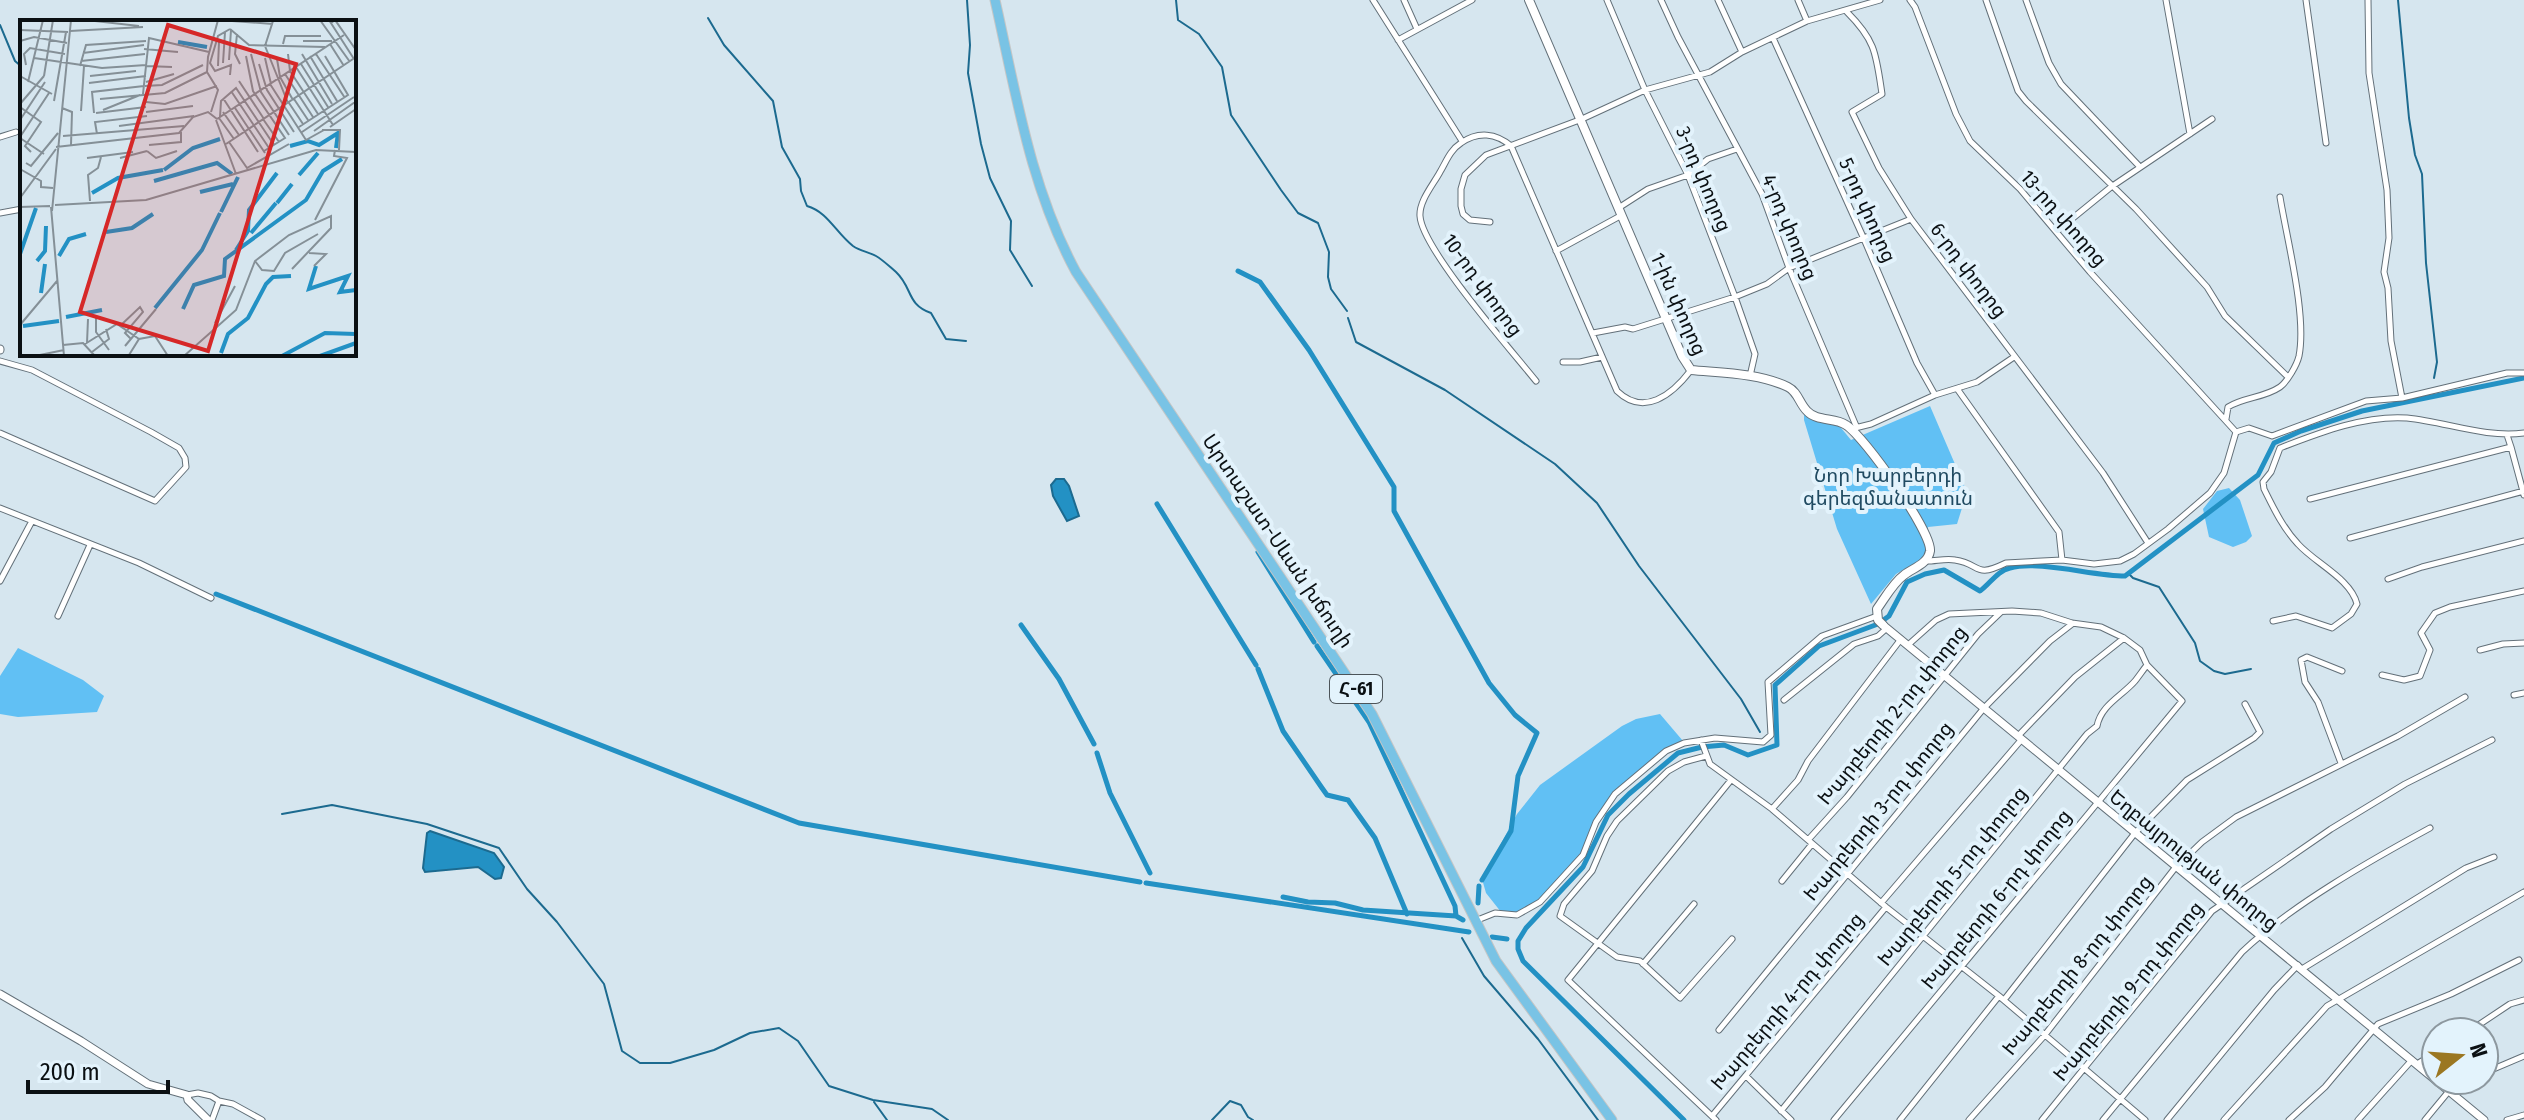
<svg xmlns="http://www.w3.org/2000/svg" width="2524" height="1120" font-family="'Fira Sans Condensed','Noto Sans Armenian',sans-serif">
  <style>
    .green { fill: #61c0f4 }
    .water { fill: #2391c4; stroke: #1c6a8f; stroke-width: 2 }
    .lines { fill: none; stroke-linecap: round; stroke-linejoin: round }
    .stream { stroke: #1c6a8f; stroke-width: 2 }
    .canal { stroke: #2391c4; stroke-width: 5 }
    .minor-casing { stroke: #637079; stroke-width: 7 }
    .tertiary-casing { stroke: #637079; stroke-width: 9 }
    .secondary-casing { stroke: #637079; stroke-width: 10 }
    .primary-casing { stroke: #c4c6c6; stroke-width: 11 }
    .minor { stroke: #fff; stroke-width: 5 }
    .tertiary { stroke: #fff; stroke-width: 7 }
    .secondary { stroke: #fff; stroke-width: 8 }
    .primary { stroke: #79c3e5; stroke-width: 9 }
    .labels { text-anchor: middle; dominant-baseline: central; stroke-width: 8; stroke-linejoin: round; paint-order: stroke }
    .shield { fill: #e3f3fc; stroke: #4c5459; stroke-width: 2 }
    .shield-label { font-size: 18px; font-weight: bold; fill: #0b1013 }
    .street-label { font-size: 20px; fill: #0b1013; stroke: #e3f3fc }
    .park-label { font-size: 20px; fill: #214b62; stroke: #e3f3fc }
    .inset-river { fill: none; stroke: #2391c4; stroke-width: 4 }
    .inset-road { fill: none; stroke: #859097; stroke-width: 2 }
    .view { fill: #d62828; fill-opacity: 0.15; stroke: #d62828; stroke-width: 4 }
    .inset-edge { fill: none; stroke: #0b1013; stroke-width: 4 }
  </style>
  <rect width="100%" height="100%" fill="#d6e6ef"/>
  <path class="green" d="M1930 406 1967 492 1957 524 1928 527 1929 555 1896 574 1871 604 1837 529 1804 420V413L1820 423H1837L1851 440Z
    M2229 488 2240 500 2252 536 2246 542 2233 547 2209 537 2203 509 2217 491Z
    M18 648 83 680 104 696 97 712 18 717 0 714V676Z
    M1660 714 1683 741 1622 787 1595 820 1584 855 1548 892 1520 914 1501 912 1486 893 1482 879 1517 814 1540 785 1622 726 1636 719Z"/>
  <path class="water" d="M1056 479H1064L1069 486 1079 516 1067 521 1053 496 1051 485Z
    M430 831 494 853 504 867 501 878 495 879 478 867 425 872 423 868 427 833Z"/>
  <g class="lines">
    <path class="stream" d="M967 0 970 45 968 73 981 144 990 178 1011 221 1010 250 1032 286
      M1176 0 1178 20 1199 34 1222 67 1231 115 1281 190 1298 213 1318 223 1329 252 1328 277 1331 289 1347 311
      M2398 0 2409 118 2415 155 2422 174 2426 263 2437 362 2434 378
      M708 18 724 45 773 101 782 147 800 179 801 191 807 206C828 212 836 233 853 246 860 251 869 252 876 256 883 260 890 267 896 272 913 288 906 304 931 313L946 339 966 341
      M0 25 15 61 22 67
      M1348 318 1356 342 1445 390 1555 464 1597 503 1639 566 1741 699 1760 732
      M2128 573 2133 578 2159 587 2195 643 2200 661 2214 671 2225 674 2251 669
      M282 814 332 805 427 824 499 848 527 889 557 922 604 984 622 1051 640 1063H670L714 1050 750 1033 779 1028 798 1041 829 1086 873 1100 932 1109 948 1120
      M1462 938 1484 976 1538 1039 1598 1120
      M874 1102 887 1120
      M1212 1120 1230 1101 1241 1105 1248 1117 1253 1120"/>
    <path class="canal" d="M1238 271 1260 282 1309 350 1394 487V511L1489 683 1515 715 1537 733 1518 776 1511 831 1482 880
      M1157 504 1256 665
      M1258 552 1314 642
      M216 594 799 823 1140 882
      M1021 625 1059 679 1094 744
      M1317 646 1369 722 1455 906 1456 916
      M1258 669 1283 731 1322 788 1327 795 1348 800 1375 838 1407 914
      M1097 753 1110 793 1150 873
      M1146 883 1469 932
      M1283 897 1308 902 1335 903 1363 910 1456 916 1463 920
      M1478 903 1479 886
      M1492 937 1507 939
      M1684 1120 1523 961 1518 949V941L1526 928 1583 867 1608 815 1629 794 1678 753 1702 747 1724 745 1748 755 1777 745 1775 685 1819 646 1878 624 1889 616 1907 582 1925 574 1944 570 1980 591C1990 584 1997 571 2010 568 2039 560 2093 576 2125 576L2258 475 2274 443 2301 431 2362 411 2524 378"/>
    <g class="minor-casing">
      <path id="minor" d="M1373 0 1462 141
        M1404 0 1417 29
        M1607 0 1645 90 1688 175 1735 297 1755 354 1750 376
        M1661 0 1678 37 1762 194 1789 268 1857 428
        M1718 0 1742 52
        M1798 0 1807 21
        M1910 0 1915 7 1956 114 1970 141 2020 189 2090 272 2236 432
        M1986 0 2018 91 2026 101 2136 209 2207 287 2225 316 2288 377
        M2026 0 2049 63 2061 84 2140 167
        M2166 0 2190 134
        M2306 0 2326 143
        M2368 0 2369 73 2387 190 2389 238 2384 272 2388 288 2391 341 2402 398
        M1847 12C1876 41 1876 54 1882 94L1852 112 1879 168 1911 219 2103 473 2148 543
        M1773 38 1864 239 1917 363 1935 395
        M1398 40 1472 0
        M0 137 16 132
        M1620 207 1648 189 1688 175 1708 159 1737 149
        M0 213 22 209
        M1490 222 1470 220 1463 214 1461 206V189L1465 175 1486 155 1582 119 1645 90 1710 72 1742 52 1807 21 1880 0
        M2057 231 2111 187 2212 119
        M1556 251 1622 215
        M1593 333 1625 327 1633 329 1735 297 1767 284 1789 268 1911 219
        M0 361 32 370 151 432 179 448 185 458 186 467 155 501 0 433
        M1563 362H1580L1602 357
        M1536 381C1512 351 1422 249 1420 216 1419 201 1433 185 1440 172 1446 162 1450 150 1461 143 1478 131 1496 133 1511 146L1617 391C1644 417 1672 395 1691 370
        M1958 390 2059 532 2062 560
        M2226 419 2228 407C2244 397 2264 398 2280 387 2287 382 2297 365 2299 356 2307 315 2287 240 2280 197
        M1855 428 1871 424 1935 395 1977 382 2014 357
        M2511 447 2524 495
        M2310 499 2511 447 2507 435
        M0 508 139 563 211 598
        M2350 538 2524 491
        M1927 561C1936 561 1947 558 1955 560 1982 564 1973 579 2006 563L2062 560 2094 564 2120 561 2134 554 2168 529 2210 493 2224 473 2236 432 2249 428 2272 436 2366 401 2402 398 2507 373H2524
        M2388 579 2422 567 2524 541
        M0 581 32 521
        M58 616 90 545
        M2273 621 2296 616 2332 628 2351 614 2357 604C2351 579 2315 563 2298 544 2283 528 2274 509 2264 489L2263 482 2271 472 2280 448C2319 433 2364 415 2407 418 2447 422 2484 438 2524 433
        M2480 650 2503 644 2524 643
        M2382 675 2404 680 2420 676 2430 650 2421 633 2435 613 2450 607 2524 591
        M2514 695 2524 693
        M1784 700 1854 644 1878 636 1887 628
        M2018 736 2075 677 2124 638
        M1701 740 1710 764 1772 809 1886 907 1999 996 2145 1120
        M1706 756 1684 762 1668 771 1617 821 1607 836 1592 871 1564 904 1560 916 1617 957 1640 961 1680 998 1732 939
        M2341 763 2318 702 2305 682 2301 660 2307 657 2342 671
        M1772 809 1798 780 1808 761 1901 639
        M1808 840 1847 797 1978 634 2001 612
        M1782 881 1812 844
        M1881 903 2022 739
        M1475 921 1495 913 1517 915 1540 902 1583 855 1596 822 1615 794 1666 751 1684 743 1715 738 1763 742 1771 735 1768 682 1822 636 1877 616
        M1643 964 1694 904
        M2302 969 2466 868 2494 857
        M2004 1000 2135 833 2187 780 2254 738 2260 732 2245 704
        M1719 1030 1984 708 2050 641 2072 624
        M2468 1032 2510 1004 2524 1000
        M2417 1064 2436 1052
        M2484 1073 2524 1056
        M1746 1076 1791 1120
        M187 1095 198 1093 211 1096 219 1101 233 1104 262 1120
        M1781 1111 2087 734 2097 726C2101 705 2122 696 2135 681 2139 676 2143 670 2147 665
        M1712 1116 1886 907
        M212 1120 219 1101
        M1716 1120 1568 980 1731 780
        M1834 1120 2182 701 2147 665 2140 650 2124 638 2101 627 2072 623 2041 613 2012 611 1949 614 1936 620 1908 645
        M1900 1120 1999 996
        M1969 1120 2044 1036 2175 868 2202 842 2236 817 2398 736 2465 697
        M2042 1120 2212 911 2331 829 2405 784 2492 740
        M2103 1120 2242 952C2290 906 2371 860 2430 828
        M2167 1120 2274 990 2298 965
        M2224 1120 2327 1006 2524 892
        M2289 1120 2325 1087 2378 1024 2451 994 2519 960
        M2358 1120 2412 1060
        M2425 1120 2449 1091 2471 1080
        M2507 1120 2524 1115"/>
    </g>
    <g class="tertiary-casing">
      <path id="tertiary" d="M0 349V350
        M1883 625 2484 1120
        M0 994 81 1041 148 1084 187 1095 188 1100 208 1120"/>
    </g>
    <g class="secondary-casing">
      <path id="secondary" d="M1529 0 1682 356 1691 370C1722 373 1759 373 1788 387 1798 392 1799 403 1807 411 1817 422 1835 417 1846 425 1864 436 1932 532 1930 551 1928 564 1913 568 1904 575 1893 583 1885 598 1877 609L1878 620 1883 625"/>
    </g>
    <g class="primary-casing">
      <path id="primary" d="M995 0C1016 93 1030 187 1076 272L1372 714 1496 961 1612 1120"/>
    </g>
    <use href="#minor" class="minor"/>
    <use href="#tertiary" class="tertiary"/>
    <use href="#secondary" class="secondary"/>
    <use href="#primary" class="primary"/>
  </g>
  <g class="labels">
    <rect class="shield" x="1330" y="675" width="52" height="28" rx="6"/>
    <g class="shield-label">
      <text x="1356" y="689">Հ-61</text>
    </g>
    <g class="street-label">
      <text transform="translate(1704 179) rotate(67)">3-րդ փողոց</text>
      <text transform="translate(1868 210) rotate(66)">5-րդ փողոց</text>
      <text transform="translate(2064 218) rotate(49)">13-րդ փողոց</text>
      <text transform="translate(1790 227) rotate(67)">4-րդ փողոց</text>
      <text transform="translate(1969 270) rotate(53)">6-րդ փողոց</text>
      <text transform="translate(1483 285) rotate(54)">10-րդ փողոց</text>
      <text transform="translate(1679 304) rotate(66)">1-ին փողոց</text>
      <text transform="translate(1278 541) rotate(56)">Արտաշատ-Սևան խճուղի</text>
      <text transform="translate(1892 715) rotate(-51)">Խարբերդի 2-րդ փողոց</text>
      <text transform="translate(1878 811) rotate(-51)">Խարբերդի 3-րդ փողոց</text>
      <text transform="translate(2194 860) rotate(39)">Եղբայրության փողոց</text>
      <text transform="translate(1952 876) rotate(-51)">Խարբերդի 5-րդ փողոց</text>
      <text transform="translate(1996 899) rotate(-51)">Խարբերդի 6-րդ փողոց</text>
      <text transform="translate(2077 965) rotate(-51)">Խարբերդի 8-րդ փողոց</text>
      <text transform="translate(2128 991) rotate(-51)">Խարբերդի 9-րդ փողոց</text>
      <text transform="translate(1787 1001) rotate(-50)">Խարբերդի 4-րդ փողոց</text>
    </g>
    <g class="park-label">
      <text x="1888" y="475">Նոր Խարբերդի<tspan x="1888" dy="23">գերեզմանատուն</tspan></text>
    </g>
  </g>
  <g transform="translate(20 20)">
    <rect width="336" height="336" fill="#d6e6ef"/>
    <path class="inset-river" d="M158 22 187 27M270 126 288 121 299 125 318 113 316 128M144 150 173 128 200 119M279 155 298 133M134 161 197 143 212 154M180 172 213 164M72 173 98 158 143 150M257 183 272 164M201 192 218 157M86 212 112 208 133 194M231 213 256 183M216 230 228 211 229 190 257 153M0 234 16 188M39 236 49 219 66 214M17 241 25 231 26 206M296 246 289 269 328 256 320 272 336 270M21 273 25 244M135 288 182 230 200 193M163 289 174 265 204 256 205 239 286 180 303 151 322 139M46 297 82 290M3 306 39 301M201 333 208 314 228 298 246 264 253 257 271 256M262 336 305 313 336 314M300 336 336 323"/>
    <path class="inset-road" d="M300 0 330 42M309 0 334 39M75 1 119 6M212 1 253 4M311 3 315 0 336 30M210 9 229 25 305 27M210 9 198 16 190 43 195 51 211 45 210 55M0 10 48 12M50 11 123 7M217 14 215 34 220 44M0 21 14 17 47 23M283 21H312M263 24 265 16H301M310 24 324 46M245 26 268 83M245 26 253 1M124 29 158 32M63 33 124 25M231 34 241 72 269 115M268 34 270 51 298 94M282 34 312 84M296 34 325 78M226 36 233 71 265 118 244 131M290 36 317 81M14 38 82 48 126 45M245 38 251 64M257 39 260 57 273 80M209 40 211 10M61 41 125 34M203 43 205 12M239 44 247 70 274 112M281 44 308 87M6 45 4 34 10 28 45 34M60 46 66 25 126 21M126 46 152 47M198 46 199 22M276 47 313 105M265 54 293 97M0 56 32 74M24 56 33 0M70 56 116 51M219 61 244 99M8 62 23 0M126 62 154 54M69 63 126 56M250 64 286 120 304 110M125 66 142 65 183 45M211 71 249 128M123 74 129 18 189 32M203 78 238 132M80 79 145 73 187 52M274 79 288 100M34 81 46 12M126 82 145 84 197 66M269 83 283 104M0 84 24 56M0 87 21 102 5 126 11 132M42 88 52 92 51 125M215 88 229 109M83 90 120 75M61 91 64 46M126 92 173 86M191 92 198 70 187 52 188 37 198 0M203 92 219 115M74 93 72 72 124 66M76 93 126 87M200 97 201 81 216 68 254 125M199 98 214 119M197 99 324 15M243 99 259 122M0 100 25 62M196 100 216 154M99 106 174 96M279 107 328 75 305 36M310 107 336 89M229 109 245 133M302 110H320L319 130M294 111 335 82 336 68M282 112 334 77M77 114 75 102 127 96M43 116 164 106M0 117 29 73M0 118 24 134M209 122 227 148 269 124M206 124 336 37M129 125 161 122V112M36 127 159 113 173 97 188 92 197 99M127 131 136 138 157 131M67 138 113 132M100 138 127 131M6 143 11 146 38 113M0 149 21 161V167L33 168M0 178 36 129M70 181 68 155 78 148 81 137M35 185 126 180 296 130 336 132M0 187 30 186M31 187 44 336M32 191 51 0M295 200 327 138 314 136 315 130M289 233 306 234 294 246M235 241 242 250 254 251 265 233 298 214M76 295V312L89 330M195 303 215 266M0 305 37 261M101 305 120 287 123 292 105 313 111 319M67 323 68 299M65 324 97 304 119 319M43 325 63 323 75 336M105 326 136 289M72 332 89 319 86 309M109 335 119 319 135 316 148 336M15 336 44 330M164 336 216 290 235 241 269 215 311 196V208L272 249"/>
    <path class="view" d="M148 5 276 44 188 331 60 292Z"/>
    <rect width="336" height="336" class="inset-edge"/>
  </g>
  <g transform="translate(2460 1056) rotate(73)"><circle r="38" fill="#e3f3fc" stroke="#8d989f" stroke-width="2"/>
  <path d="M0-6L14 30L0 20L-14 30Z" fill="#9b7722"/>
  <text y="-12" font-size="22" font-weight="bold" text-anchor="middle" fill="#0b1013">N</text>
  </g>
  <path d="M28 1080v12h140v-12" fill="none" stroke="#0b1013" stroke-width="4"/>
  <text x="40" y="1080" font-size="24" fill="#0b1013" stroke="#e3f3fc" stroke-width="6" paint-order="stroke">200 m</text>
</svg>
